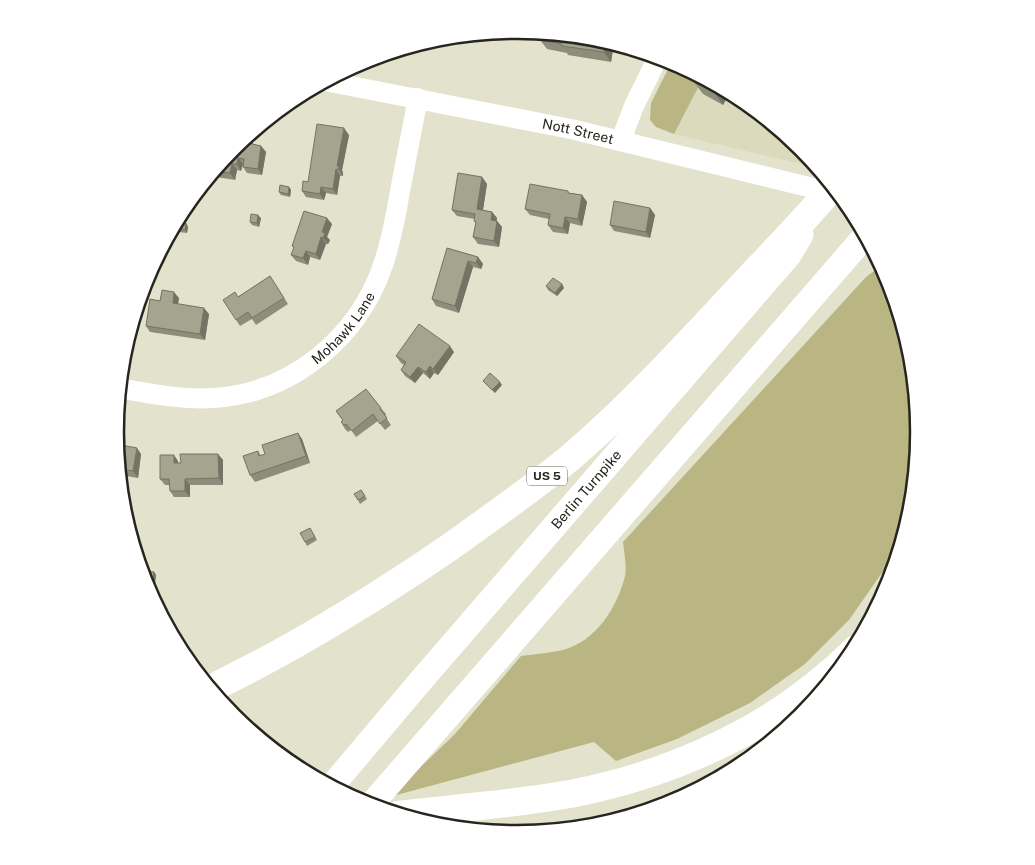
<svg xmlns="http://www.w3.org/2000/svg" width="1035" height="865" font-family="'Public Sans',sans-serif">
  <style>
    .built { fill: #dbdabc }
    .forest { fill: #b9b683 }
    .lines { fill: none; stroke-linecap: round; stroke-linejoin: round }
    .minor { stroke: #fff; stroke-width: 20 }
    .major { stroke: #fff; stroke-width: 25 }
    .highway { stroke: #fff; stroke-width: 28 }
    .wall { fill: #8e8d7b }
    .shaded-wall { fill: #747364 }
    .building { fill: #a5a48f; stroke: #747364 }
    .labels { text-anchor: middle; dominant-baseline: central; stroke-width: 5; stroke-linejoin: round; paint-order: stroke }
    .shield { fill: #fff; stroke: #676762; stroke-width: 1 }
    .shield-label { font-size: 12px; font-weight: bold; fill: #26261e }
    .street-label { font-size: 14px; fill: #26261e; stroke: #fff }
    .rim { fill: none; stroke: #26261e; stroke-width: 2.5 }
  </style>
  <rect width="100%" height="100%" fill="#e3e2cc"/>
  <path class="built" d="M703 78 741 98 802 148 817 165 810 166 674 134Z"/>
  <path class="forest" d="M672 61 703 78 674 134 656 127 650 120 651 103Z
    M882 265 889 279 912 354 920 433 915 481 886 567 849 620 805 664 750 703 677 739 616 761 594 742 389 797 455 734 521 656C534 654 549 653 563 650 596 641 617 608 625 576 627 566 624 552 623 542L866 277Z"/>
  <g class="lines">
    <g class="minor">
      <path id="s1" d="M325 81 571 129 829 192"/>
      <path d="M621 140 634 106 658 57"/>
      <path id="s2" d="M119 388C151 394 182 400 214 398 292 393 358 338 383 265 391 241 396 216 400 191 406 160 412 129 418 98"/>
    </g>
    <g class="major">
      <path id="s3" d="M331 787 424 677 789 255 801 235"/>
      <path d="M370 806 866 235"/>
    </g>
    <path class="highway" d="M210 689C293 649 371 601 447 549 489 519 531 490 571 457 635 402 691 340 748 279 777 248 807 218 833 186
      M398 815C457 808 517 804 575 793 680 772 780 725 856 649"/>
  </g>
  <path class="wall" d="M518 30 526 31 525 36 505 32V35L499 34 498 37 482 33Z
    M596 38 614 43 611 62 568 55 567 53 547 49 540 40Z
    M698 75 730 92 723 105 703 94 694 82Z
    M349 135 342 170 343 173V176H340L337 195 326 193 324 200 306 197 302 191 308 182Z
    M253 142V144L261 146 266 152 262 175 247 173 243 167V164L241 171 237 170 235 180 210 176 233 148Z
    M482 177 487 184 483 210 492 212 497 218 496 221H497L502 227 499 247 478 244 473 237 476 223 474 221 475 219 457 216 452 210Z
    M289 187 291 190 290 197 281 195 279 192Z
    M568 191 569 193 582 195 587 202 582 226 570 223 568 234 553 232 548 225 549 219 530 215 525 209Z
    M650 208 655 215 650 238 614 231 610 225Z
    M261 218 259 227 252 225 250 222Z
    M186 223 188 227 187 233 179 232 177 228Z
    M332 224 327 237 330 240 328 244H326L320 260 310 257 308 265 296 261 291 255 294 248 292 246Z
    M169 235 170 238 168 249 162 248Z
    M447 248 478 257 483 264 481 269 473 267 459 313 436 306 432 299Z
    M270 276 288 304 256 325 252 319 240 326 236 320 238 297Z
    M562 284 564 288 557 296 548 290 546 286Z
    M179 298 178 304 209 314 205 340 150 332 146 326 160 301Z
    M454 352 438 375 434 373 430 379 423 373 415 383 405 376 401 370 404 365 401 363 396 356Z
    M381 408 386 414 385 416 391 425 385 430 378 421 356 437 351 430 348 432 345 429 341 422 343 421 336 411Z
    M302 439 310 463 255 482 250 475 258 451 261 456Z
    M116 444 141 454 138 478 119 475Z
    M218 454 223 460V485H190V497H174L170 491V485H165L160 479 178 461V463H181Z
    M361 490 367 499 360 504 358 500Z
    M310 528 317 540 307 546 305 542Z
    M154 572 156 575 155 583 144 582 142 573Z"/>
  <path class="shaded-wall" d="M521 30 526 31 525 36Z
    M495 32H498L499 34 498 37Z
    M606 41 614 43 611 62 604 52Z
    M718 85 730 92 723 105 714 92Z
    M344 128 349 135 342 170 343 173V176L337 166Z
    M249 135 253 142 252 150 248 143Z
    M261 146 266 152 262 175 258 169Z
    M238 158 243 164 241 171 237 164Z
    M232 164 237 170 235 180 230 173Z
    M336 169 340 176 337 195 333 189Z
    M482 177 487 184 482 216 477 209Z
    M289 187 291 190 290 197 288 194Z
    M321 187 326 193 324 200 320 194Z
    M582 195 587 202 582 226 578 219Z
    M650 208 655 215 650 238 646 232Z
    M492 212 497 218 495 226 491 220Z
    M258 215 261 218 259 227 257 223Z
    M565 217 570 223 568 234 563 228Z
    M327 218 332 224 327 237 330 240 328 244 323 238 322 232Z
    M497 221 502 227 499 247 494 241Z
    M186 223 188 227 187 233 185 230Z
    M169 235 170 238 168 249 166 246 167 238Z
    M321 237 326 244 320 260 316 254Z
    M306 251 310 257 308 265 303 258Z
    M478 257 483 264 481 269 476 263Z
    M468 261 473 267 459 313 455 306Z
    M562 284 564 288 557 296 555 293Z
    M174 292 179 298 177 309 173 303Z
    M204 308 209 314 205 340 200 334Z
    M450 346 454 352 438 375 433 369Z
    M430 366 434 373 430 379 426 372Z
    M418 367 423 373 415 383 410 377Z
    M500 382 502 385 495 393 492 390Z
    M298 433 302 439 310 463 306 456Z
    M137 448 141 454 138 478 133 471Z
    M218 454 223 460V485L219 478Z
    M174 455 178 461 179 470 174 463Z
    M185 479 190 485V497L185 491Z
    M154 572 156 575 155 583 153 580Z"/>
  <path class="building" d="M542 32 596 38 606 41 604 52 562 46V44L540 40Z
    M698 75 718 85 714 92 694 82Z
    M317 124 344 128 337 166H339L338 170 336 169 333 189 321 187 320 194 302 191 303 181 308 182Z
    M248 135V143L261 146 258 169 243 167 244 159 238 158 237 164H232L230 173 214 171 233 148Z
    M458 173 482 177 477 209 492 212 491 220 497 221 494 241 473 237 476 222 474 221 475 214 452 210Z
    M530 184 568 191V193L582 195 578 219 565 217 563 228 548 225 550 214 525 209Z
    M280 185 289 187 288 194 279 192Z
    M614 201 650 208 646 232 610 225Z
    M304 211 327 218 322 232 325 233 323 238 321 237 316 254 306 251 303 258 291 255 294 247 292 246Z
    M251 214 258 215 257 223 250 222Z
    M178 222 186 223 185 230 177 228Z
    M167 238 166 246H163Z
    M447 248 478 257 476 263 468 261 455 306 432 299Z
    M270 276 284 298 252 318 248 312 236 320 223 300 235 292 238 297Z
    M553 278 562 284 555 293 546 286Z
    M162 290 174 292 173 303 204 308 200 334 146 326 150 299 160 301Z
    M419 324 450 346 433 369 430 366 426 372 418 367 410 377 401 370 406 362 396 356Z
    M490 373 500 382 492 390 483 381Z
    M366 389 381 408 380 409 387 418 380 424 373 414 352 431 346 424 344 425 341 422 343 420 336 411Z
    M298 433 306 456 250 475 243 456 258 451 259 456 265 454 262 445Z
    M116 444 137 448 133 471 119 469Z
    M180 454H218L219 478 185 479V491H170L169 479H160V455H174V463H181Z
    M361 490 365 496 358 500 354 494Z
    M310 528 315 537 305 542 300 533Z
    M142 571 154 572 153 580 143 579 142 573Z"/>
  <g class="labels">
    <rect class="shield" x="527" y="466.5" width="40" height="19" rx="4"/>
    <g class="shield-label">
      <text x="547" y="476">US 5</text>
    </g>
    <g class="street-label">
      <text stroke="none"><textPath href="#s1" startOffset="258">Nott Street</textPath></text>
      <text stroke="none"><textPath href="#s2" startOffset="248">Mohawk Lane</textPath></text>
      <text stroke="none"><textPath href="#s3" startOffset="392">Berlin Turnpike</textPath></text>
    </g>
  </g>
  <path d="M0 0H1035V865H0ZM124 432a393 393 0 1 1 786 0a393 393 0 1 1-786 0Z" fill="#fff" fill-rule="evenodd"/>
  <path class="rim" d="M124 432a393 393 0 1 1 786 0a393 393 0 1 1-786 0Z"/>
</svg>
